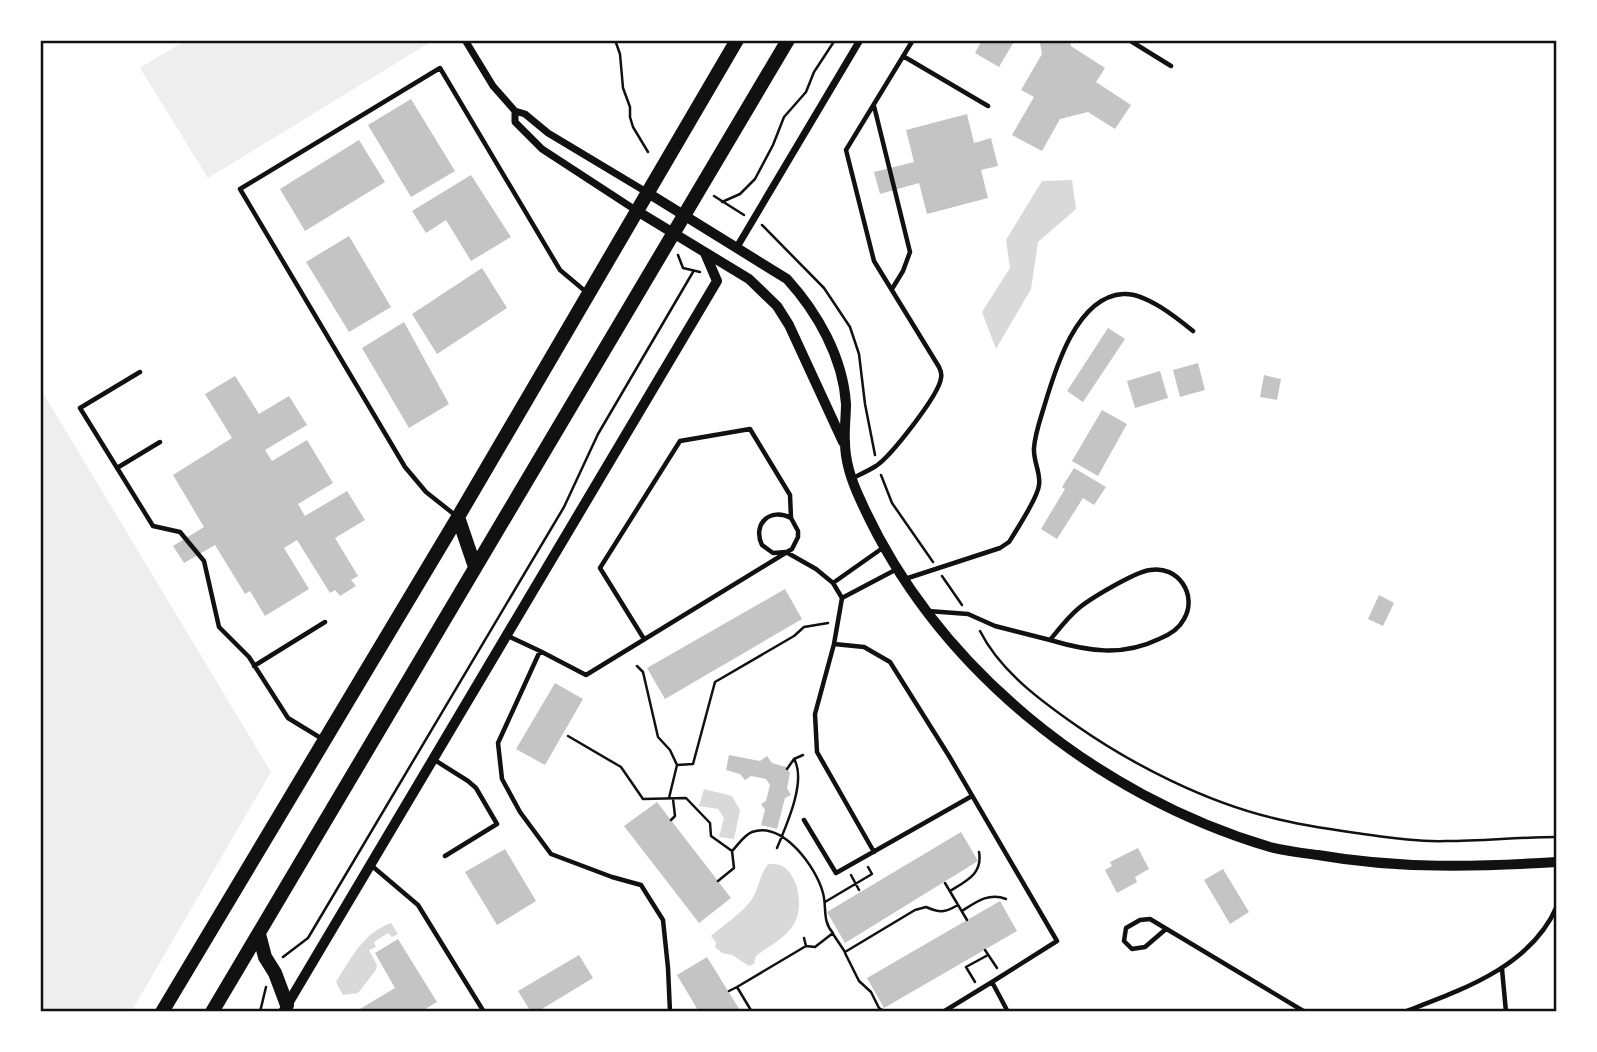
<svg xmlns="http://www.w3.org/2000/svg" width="1597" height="1052" font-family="'DejaVu Sans',sans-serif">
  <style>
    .green { fill: #eee }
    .water { fill: #d9d9d9 }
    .building { fill: #c4c4c4 }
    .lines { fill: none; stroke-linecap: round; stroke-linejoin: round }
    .path { stroke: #111; stroke-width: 2.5 }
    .service { stroke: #111; stroke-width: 4.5 }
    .minor { stroke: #111; stroke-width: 7 }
    .tertiary { stroke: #111; stroke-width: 10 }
    .primary { stroke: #111; stroke-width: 14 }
    .neatline { fill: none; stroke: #111; stroke-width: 2.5 }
  </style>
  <rect width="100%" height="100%" fill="#fff"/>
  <path class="green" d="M186 40H434L208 178 140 68Z
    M40 388 271 772 131 1012H40Z"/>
  <path class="water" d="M1072 180 1076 209 1038 242 1031 289 996 349 982 312 1010 268 1006 240 1042 181Z
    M704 789 732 796 740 810 734 839 719 837 724 818 718 809 699 806Z
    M768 864C772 864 776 864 780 865 799 873 804 908 794 924 784 940 770 945 756 956L754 964 749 966 732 955 722 953 715 947 716 942 711 936C723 925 744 912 752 899 759 888 759 876 768 864Z
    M391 923 398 934 392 937 388 933 374 942 376 947 369 950 377 965 376 970 358 993 343 995 336 982C352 957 363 933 391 923Z"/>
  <path class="building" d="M982 40H1015L999 67 975 53Z
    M1053 40H1070L1071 46 1105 68 1096 82 1131 105 1115 129 1088 112 1060 119 1042 151 1012 135 1034 97 1021 90 1042 54 1040 43Z
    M411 99 455 171 411 197 368 125Z
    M967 114 974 143 991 138 998 166 981 170 988 198 927 214 919 183 880 194 874 172 914 162 906 130Z
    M359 140 385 182 305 231 280 189Z
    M471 175 511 237 471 261 446 220 426 233 412 211Z
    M349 236 391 307 349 332 306 262Z
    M482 268 507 308 437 354 412 314Z
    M404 322 449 404 409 428 362 348Z
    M1108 328 1125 339 1083 402 1067 391Z
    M1198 363 1205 390 1180 397 1173 370Z
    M1160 371 1168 398 1135 408 1127 381Z
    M1264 375 1281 379 1277 400 1260 397Z
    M235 376 259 414 289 396 307 425 265 450 272 461 307 440 333 483 298 504 305 516 347 491 365 520 335 538 358 576 351 580 356 586 340 596 335 590 330 593 297 540 284 548 309 589 265 616 250 591 245 594 215 545 184 563 173 546 204 527 173 475 232 438 205 394Z
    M1102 410 1127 424 1098 476 1072 461Z
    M1074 468 1106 487 1094 505 1083 498 1057 539 1041 529 1065 489 1062 487Z
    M785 589 802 619 665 699 647 668Z
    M1379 595 1394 603 1383 626 1368 619Z
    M555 683 583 699 545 765 516 749Z
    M729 755 760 761 767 756 772 763 786 767 790 773 787 788 791 795 785 798 777 829 761 825 765 810 761 804 766 801 770 785 766 779 751 776 745 780 740 774 726 770Z
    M657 802 731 898 699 923 624 826Z
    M961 832 978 861 845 943 827 912Z
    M1138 848 1149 869 1135 877 1137 882 1117 893 1105 870 1112 866 1110 862Z
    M505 849 536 901 497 925 465 872Z
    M1223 869 1249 912 1230 924 1204 880Z
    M1000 901 1017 931 884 1008 867 978Z
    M398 939 437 1002 420 1012H355L395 988 375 953Z
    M579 955 593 978 537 1012H531L518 991Z
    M707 957 741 1012H699L677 975Z"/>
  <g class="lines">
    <path class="path" d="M615 40 620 54 623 88 630 107V117L633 127 648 152
      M714 196 744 215
      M722 202 740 194 755 179 773 145 784 117 806 92 814 72 835 40
      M762 225 824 288 850 327 859 354 865 404 875 455
      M678 255 683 268 700 272
      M881 475 892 503 933 562
      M942 576 962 605
      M980 631C1000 671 1041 701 1077 726 1133 765 1206 802 1273 818 1300 825 1328 829 1356 833 1386 837 1416 842 1446 841 1483 841 1520 837 1557 837
      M637 666 643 672 658 737 670 750 677 765 669 798
      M568 736 621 767 643 799 686 798 710 823 711 836 732 851
      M677 765 693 764 715 682 794 636 804 627 828 623
      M787 769 794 759 803 755
      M671 820 675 816 673 799
      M777 848C786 826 807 781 794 759
      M851 875 859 890
      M718 881 734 868 732 851C738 845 744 835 752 832 783 821 816 867 823 893 827 908 822 921 833 933L815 947 806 946 737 987 752 1012
      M945 883 967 920
      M950 891C966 881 983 874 979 852
      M825 902 872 874 868 867
      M962 911C976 902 989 892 1006 899
      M833 934 845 952 915 910 926 907C940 913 944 913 958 905
      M804 938 806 946
      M985 950 997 968
      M845 953 859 981 871 992 879 1008 886 1012
      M283 957 308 938 564 507 598 434 693 272
      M975 982 966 967 988 955
      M729 991 737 987
      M260 1012 266 987
      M900 1012H902"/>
    <path class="service" d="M1129 40 1171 66
      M903 56 988 106
      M874 106 910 252 903 271 892 289
      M140 372 80 408 153 526 180 532 204 561 219 627 249 657 288 718 324 740
      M117 468 160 442
      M851 479C859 475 868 471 876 466 891 456 939 395 941 378 942 374 941 371 939 367L874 261 846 150 913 40
      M455 515 426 492 405 467 240 189 440 68 560 270 585 291
      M791 518C770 507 752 524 762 545L773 553 786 552 816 569 833 583 842 598 834 644 864 647 890 662 949 756 1057 941 992 982 1008 1012
      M905 579 1000 548 1009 542C1016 531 1038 497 1039 485 1041 473 1033 461 1034 448 1035 434 1040 420 1044 407 1055 370 1076 297 1123 294 1145 292 1177 318 1193 331
      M833 583 884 547
      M842 598 897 569
      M928 611 968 614 995 626 1050 640C1059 629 1068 617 1079 608 1091 598 1135 572 1150 570 1178 565 1198 595 1184 619 1179 629 1169 635 1159 639 1122 657 1087 651 1050 640
      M506 635 540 651
      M644 639 600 568 680 441 750 429 790 495 791 518 798 531V537L792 549 586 675 540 651 498 743 502 779 520 812 551 854 612 877 641 885 663 920 668 968 670 1012
      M834 644 815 714 817 752 874 852
      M254 666 325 622
      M433 759 468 781 476 788 497 824 445 856
      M804 820 836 873 972 796
      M372 866 418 905 484 1012
      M1166 929 1145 947 1132 949 1124 941 1126 928 1140 920 1150 919 1305 1012
      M1502 969 1506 1012
      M943 1012 992 982
      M1404 1012C1461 990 1531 967 1557 906"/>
    <path class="minor" d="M465 40 493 86 515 111 525 114 548 133 648 193
      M515 111V122L542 149 637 211
      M737 247 860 40"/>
    <path class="tertiary" d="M648 193 787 279C817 312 843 357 846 404 846 417 844 429 845 442 845 462 852 482 860 499 935 667 1095 795 1270 847 1286 851 1303 853 1318 855 1398 869 1477 867 1557 862
      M637 211 749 279 777 306 789 325 843 442
      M705 253 717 281
      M283 1012 717 281"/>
    <path class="primary" d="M458 517 475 567
      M259 934 265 957 275 973 287 1005
      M162 1012 458 517 737 40
      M212 1012 788 40"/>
  </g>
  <rect width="1597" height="1052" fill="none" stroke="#ffffff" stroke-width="84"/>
  <rect x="42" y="42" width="1513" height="968" class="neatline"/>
</svg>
